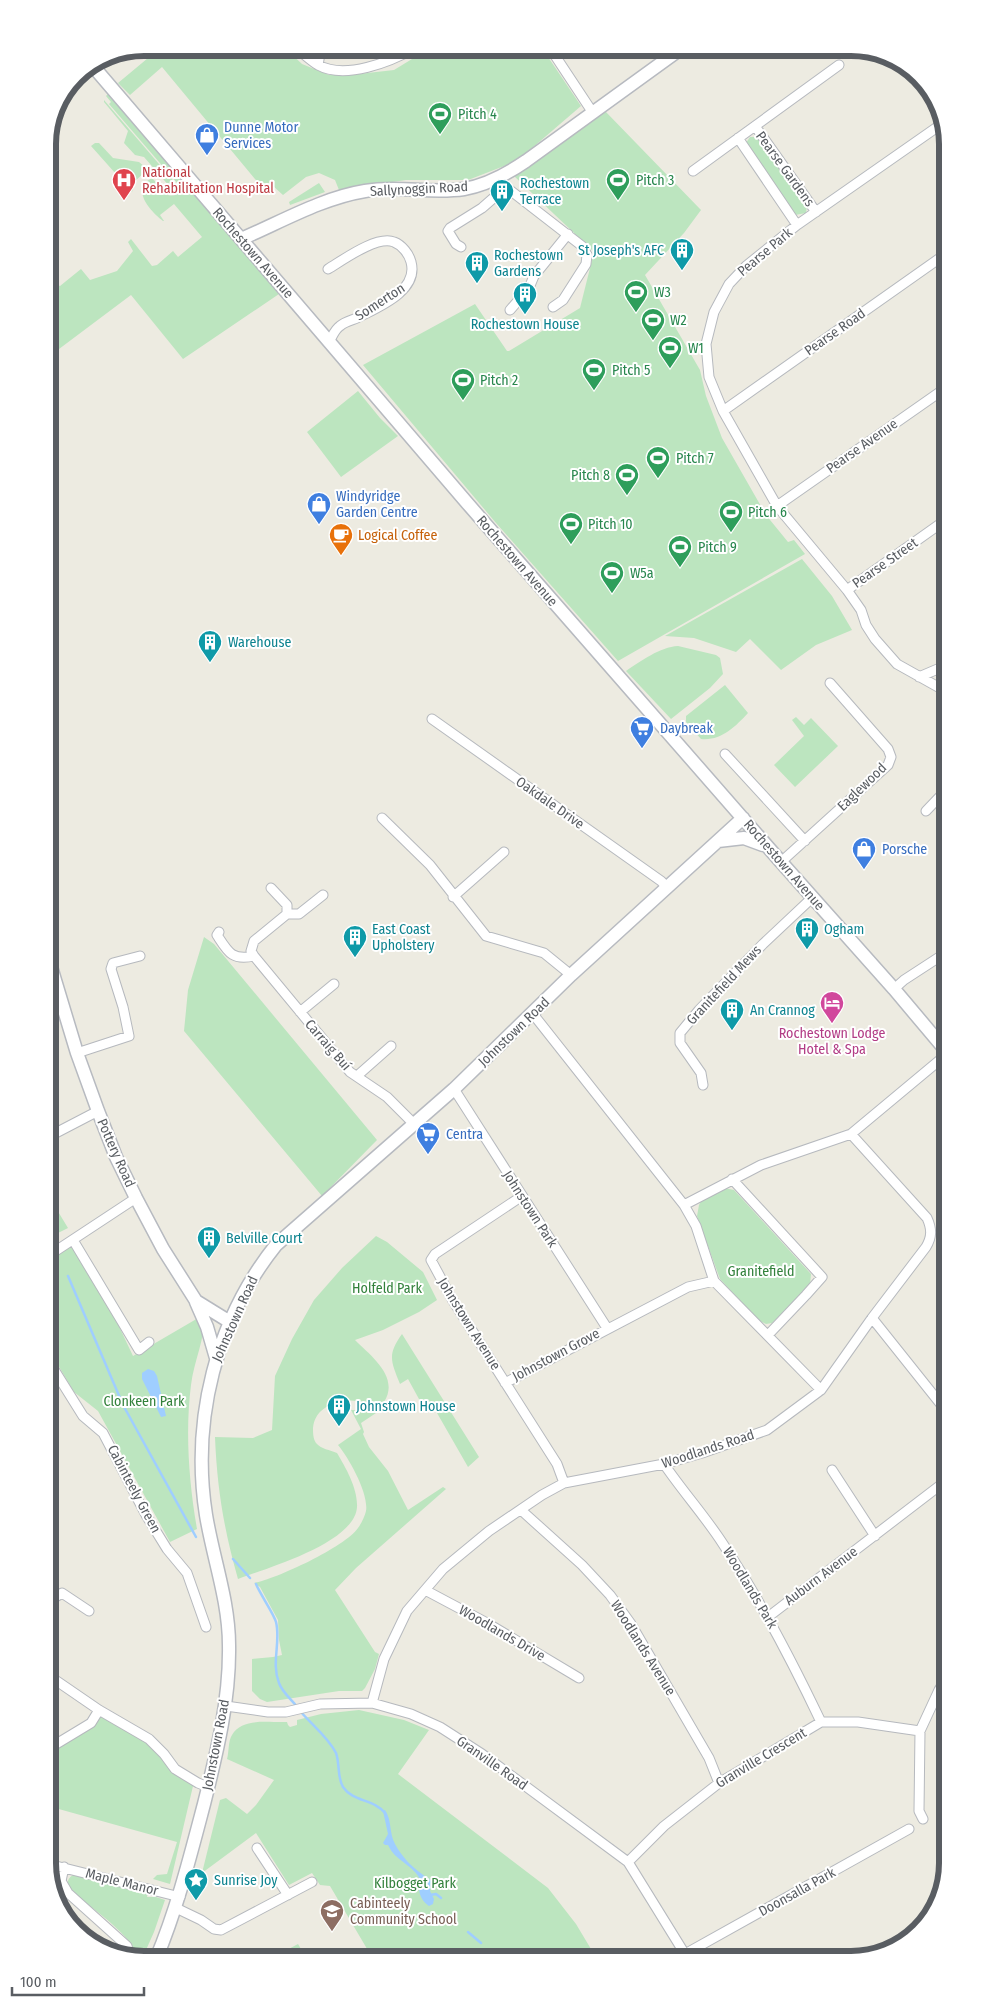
<svg xmlns="http://www.w3.org/2000/svg" width="995" height="2007" font-family="'Fira Sans Condensed',sans-serif">
  <style>
    .green { fill: #bce5bf }
    .water { fill: #9fceff }
    .lines { fill: none; stroke-linecap: round; stroke-linejoin: round }
    .stream { stroke: #9fceff; stroke-width: 2.5 }
    .street-casing { stroke: #b6b9be; stroke-width: 11 }
    .secondary-casing { stroke: #b7bac0; stroke-width: 15 }
    .street { stroke: #fff; stroke-width: 9 }
    .secondary { stroke: #fff; stroke-width: 12 }
    .labels { text-anchor: middle; dominant-baseline: central; stroke-width: 4; stroke-linejoin: round; paint-order: stroke }
    .leisure-label { font-size: 14px; fill: #27864d; stroke: #fff; text-anchor: start }
    .shop-label { font-size: 14px; fill: #366cbe; stroke: #fff; text-anchor: start }
    .street-label { font-size: 14px; fill: #595d62; stroke: #fff }
    .health-label { font-size: 14px; fill: #be3a42; stroke: #fff; text-anchor: start }
    .culture-label { font-size: 14px; fill: #0d838f; stroke: #fff; text-anchor: start }
    .food-label { font-size: 14px; fill: #c56008; stroke: #fff; text-anchor: start }
    .hotel-label { font-size: 14px; fill: #b23c85; stroke: #fff }
    .park-label { font-size: 14px; fill: #32813b; stroke: #fff }
    .education-label { font-size: 14px; fill: #785e54; stroke: #fff; text-anchor: start }
    .rim { fill: none; stroke: #595d62; stroke-width: 6 }
  </style>
  <rect width="100%" height="100%" fill="#edebe1"/>
  <path class="green" d="M160 48H285L302 64 329 75H350L394 70 430 48H542L581 106 517 161 468 180H406L339 190 335 180 319 173 306 177 283 195 273 186 265 191 162 67 130 95 118 83Z
    M110 92 182 179 178 184 109 104 111 102 106 96Z
    M104 100 177 185 174 188 170 187 144 157 135 155 124 143 128 131 104 102Z
    M605 111 701 210 684 233 645 275 700 370 706 396 722 438 766 515 788 542 794 540 805 554 618 661 496 523 363 365 475 304 507 351H509L580 308 594 252 514 176Z
    M750 137H757L807 206 806 213 795 215 746 143Z
    M95 143H99L113 158 139 162 145 167V172L135 181 132 192 91 146Z
    M152 178 168 195C178 198 181 189 189 187L254 262V264L279 294 183 359 131 295 59 349 48 337V281L60 286 81 269 90 280 117 271 133 251 128 242 131 239 152 266 157 265 173 251 178 257 202 237 174 204 160 215 164 221H163C150 211 130 189 152 178Z
    M319 183 325 192 290 205 289 202Z
    M358 391 380 418 398 436 341 477 307 432Z
    M802 559 832 596 852 630 816 645 781 670 750 639 736 652 694 638 665 636Z
    M678 646 716 655 720 658 723 674 710 688 671 719 626 671C641 661 660 647 678 646Z
    M725 685 748 713C735 727 721 741 701 739L686 722V716Z
    M796 717 804 725 811 718 838 746 795 787 774 765 804 736 792 720Z
    M204 937 214 944 377 1140 322 1196 184 1031 188 990Z
    M724 1188 734 1190 811 1274 810 1285 772 1323 766 1324 758 1320 720 1279 697 1216 699 1205 702 1199Z
    M48 1195 68 1228 48 1238Z
    M376 1236 387 1242 423 1272 437 1300 419 1312 383 1330 355 1340C371 1356 400 1377 384 1402 367 1407 355 1398 342 1401 327 1405 315 1411 313 1428 313 1432 313 1439 316 1443 321 1449 330 1450 337 1453 346 1468 358 1489 357 1507 355 1543 267 1568 238 1579 224 1530 217 1488 215 1437L253 1438 272 1430 275 1376 292 1339 314 1300 342 1268Z
    M59 1245 73 1248 116 1320 133 1356 205 1314C205 1339 194 1361 191 1385 185 1432 189 1483 197 1529L170 1542 98 1411 74 1392 48 1348V1250Z
    M402 1334 479 1457 468 1467 433 1406 425 1410 408 1379 400 1384C391 1361 387 1355 402 1334Z
    M351 1410 379 1411 361 1423 364 1432 363 1434 369 1447 388 1471 408 1510 443 1487 446 1489 356 1568 335 1590 375 1652 379 1654 375 1669 365 1688 362 1691H339L267 1702 260 1699 252 1691V1659L273 1657 282 1655 279 1640 278 1620 260 1587 254 1583C276 1579 345 1547 358 1528 361 1524 365 1516 366 1511 369 1494 349 1458 338 1445L361 1429Z
    M359 1710 404 1720 429 1730 398 1774 548 1888 576 1924 597 1959H373L330 1886 320 1885 312 1873 289 1885 256 1833 202 1873 220 1800 226 1798 247 1814 256 1805 274 1780 227 1759C229 1752 228 1741 232 1735 242 1717 269 1723 287 1722L288 1725 290 1727 297 1725V1720L321 1714Z
    M102 1716C140 1728 164 1762 193 1786L170 1884 153 1879 157 1875 167 1874 177 1842 48 1806V1748Z
    M73 1875 148 1893 147 1897H156L165 1900 154 1932 142 1959 135 1958C135 1954 135 1951 133 1947 123 1930 87 1903 70 1892 67 1885 66 1879 73 1875Z
    M298 1944 307 1959H270Z"/>
  <path class="water" d="M148 1369 154 1371 157 1376 166 1416 161 1417 142 1379V1373Z
    M385 1810C392 1820 389 1833 395 1844 402 1857 411 1866 422 1874 425 1877 428 1877 431 1881L430 1891 434 1899 433 1904 429 1906C420 1900 417 1890 421 1881 414 1865 395 1861 388 1845H385L383 1843 388 1834 383 1811Z"/>
  <g class="lines">
    <path class="stream" d="M68 1276 123 1405 196 1537
      M233 1559 250 1578
      M256 1584C260 1594 274 1614 276 1622 281 1642 271 1663 279 1683 282 1692 292 1700 298 1708
      M301 1712C312 1725 328 1737 336 1753 340 1764 337 1777 343 1787 353 1802 374 1799 385 1813
      M430 1895 436 1894 441 1898
      M468 1932 481 1943"/>
    <g class="street-casing">
      <path id="street" d="M296 48C303 53 310 60 318 65 345 80 390 62 415 48
        M550 48 593 113
        M318 65 321 48
        M943 123 797 225 746 266 729 284 714 312 706 344 709 377 723 411 777 506 847 590 861 610 866 625 875 639 897 664 947 692
        M755 126 816 212
        M738 138 797 225
        M693 171 839 65
        M499 177 506 187 582 246 587 255 586 264 563 300 553 307
        M461 247 456 244 448 231 450 228 482 208 506 187
        M328 269C343 260 377 235 394 242 402 245 409 254 411 262 419 291 378 307 357 318 352 320 344 322 340 326 335 329 332 337 329 342
        M510 310 529 288 534 276 568 234
        M723 411 947 253
        M777 506 947 387
        M847 590 947 519
        M919 677 947 665
        M432 719 661 881 668 888
        M725 754 805 841
        M926 811 947 789
        M382 818 430 865 486 936 544 953 571 975
        M781 862 888 765 891 757 888 749 830 683
        M271 888 287 905V914L254 941 251 951 254 956 350 1072 387 1097 414 1124
        M453 897 504 852
        M287 914H299L323 895
        M219 932 217 935C228 952 232 961 254 956
        M894 989 904 980 947 952
        M300 1012 334 984
        M533 1014 684 1205 696 1226 714 1281 821 1390
        M77 1053 129 1036 123 1007 111 969 113 963 140 956
        M357 1076 391 1046
        M703 1085 701 1073 680 1043V1033L699 1010 763 944 813 897
        M454 1089 607 1328
        M48 1137 98 1111
        M732 1179 822 1277 806 1295 768 1335
        M522 1196 435 1254 431 1260 452 1299 557 1464 564 1483
        M684 1205 761 1165 851 1134 947 1054
        M73 1240 139 1350 149 1342
        M48 1256 136 1198
        M872 1318 947 1412
        M48 1360 83 1416 103 1433 146 1515 167 1549 187 1573 206 1627
        M505 1383 688 1287 714 1281
        M664 1464C683 1492 705 1516 723 1544 761 1601 792 1661 821 1722
        M832 1470 875 1536
        M521 1510 582 1565 610 1595 631 1624 709 1758 719 1783
        M425 1590 487 1623 579 1678
        M48 1615 54 1598 62 1593 89 1611
        M768 1617 947 1480
        M48 1675 99 1710 149 1739 164 1754 175 1769 198 1783 208 1787
        M372 1703 384 1659 407 1611 443 1569 489 1531 542 1495 564 1483 664 1464 702 1453 767 1430 821 1390 872 1318 926 1247C932 1237 932 1229 927 1218L851 1134
        M226 1706 268 1712H286L320 1704 372 1703 411 1714 440 1727 482 1754 628 1862 688 1959
        M48 1749 91 1723 99 1710
        M923 1819 919 1811 920 1731 939 1690 947 1677
        M257 1848 288 1895
        M628 1862 664 1826 719 1783 821 1722H858L920 1731
        M48 1864 180 1897
        M64 1867 61 1881 68 1893 127 1946 130 1957
        M176 1908 201 1920 214 1929 221 1930 312 1882
        M685 1954 909 1829"/>
    </g>
    <g class="secondary-casing">
      <path id="secondary" d="M92 65 468 504 781 862 894 989 947 1052
        M241 239C281 222 322 198 365 191 398 185 431 194 464 189 487 185 507 174 526 161L682 48
        M718 841 744 838 763 845
        M48 957 77 1053 98 1111 116 1157 136 1198 163 1249 196 1301 230 1322
        M196 1302 207 1327 216 1358
        M156 1959C177 1909 190 1857 204 1804 217 1752 230 1699 229 1645 229 1601 213 1558 206 1515 191 1420 216 1320 276 1245L454 1089 571 975 743 818"/>
    </g>
    <use href="#street" class="street"/>
    <use href="#secondary" class="secondary"/>
  </g>
  <defs>
    <g id="stadium-pin" transform="scale(1.25)"><path d="M0 17L-7.5 6A9.5 9.5 0 1 1 7.5 6Z" fill="#2e9e5b" stroke="#fff"/><path d="M0-5a6.5 5 0 1 0 0 10a6.5 5 0 1 0 0-10ZM-3.5-1.8h7v3.6h-7Z" fill="#fff"/></g>
    <g id="shop-pin" transform="scale(1.25)"><path d="M0 17L-7.5 6A9.5 9.5 0 1 1 7.5 6Z" fill="#3f7fe0" stroke="#fff"/><path d="M-5-2.5h2.3a2.7 3.5 0 0 1 5.4 0H5L5.5 6h-11ZM-1.5-2.5h3a1.5 2.3 0 0 0-3 0Z" fill="#fff"/></g>
    <g id="hospital-pin" transform="scale(1.25)"><path d="M0 17L-7.5 6A9.5 9.5 0 1 1 7.5 6Z" fill="#e0444e" stroke="#fff"/><path d="M-5-5h3v3.5h4V-5h3V5h-3V1.5h-4V5h-3Z" fill="#fff"/></g>
    <g id="building-pin" transform="scale(1.25)"><path d="M0 17L-7.5 6A9.5 9.5 0 1 1 7.5 6Z" fill="#0f9aa8" stroke="#fff"/><path d="M-4-6H4V6H1V3H-1V6H-4ZM-2.5-4.3h1.7v1.8h-1.7ZM.8-4.3h1.7v1.8H.8ZM-2.5-1h1.7V.8h-1.7ZM.8-1h1.7V.8H.8Z" fill="#fff"/></g>
    <g id="cafe-pin" transform="scale(1.25)"><path d="M0 17L-7.5 6A9.5 9.5 0 1 1 7.5 6Z" fill="#e8710a" stroke="#fff"/><path d="M-5.5-4.5H6V0H3Q3 3.5 0 3.5H-2.5Q-5.5 3.5-5.5 0ZM3-3.2v2h1.7v-2ZM-6 4.5H4V6H-6Z" fill="#fff"/></g>
    <g id="supermarket-pin" transform="scale(1.25)"><path d="M0 17L-7.5 6A9.5 9.5 0 1 1 7.5 6Z" fill="#3f7fe0" stroke="#fff"/><path d="M-6-5.5h2.5l.6 2H6L4.5 2H-2.5L-4.4-4H-6ZM-1.5 3.2a1.3 1.3 0 1 0 .1 0ZM3 3.2a1.3 1.3 0 1 0 .1 0Z" fill="#fff"/></g>
    <g id="hotel-pin" transform="scale(1.25)"><path d="M0 17L-7.5 6A9.5 9.5 0 1 1 7.5 6Z" fill="#d1479c" stroke="#fff"/><path d="M-6-4.5h1.5V1H6V5H4.5V3h-9V5H-6ZM-4 0a1.8 1.8 0 1 1 3.6 0ZM.5 0V-2.5h3Q6-2.5 6 0Z" fill="#fff"/></g>
    <g id="sight-pin" transform="scale(1.25)"><path d="M0 17L-7.5 6A9.5 9.5 0 1 1 7.5 6Z" fill="#0f9aa8" stroke="#fff"/><path d="M0-6L1.8-2.2L6-1.7L2.9 1.2L3.7 5.4L0 3.3L-3.7 5.4L-2.9 1.2L-6-1.7L-1.8-2.2Z" fill="#fff"/></g>
    <g id="school-pin" transform="scale(1.25)"><path d="M0 17L-7.5 6A9.5 9.5 0 1 1 7.5 6Z" fill="#8d6e63" stroke="#fff"/><path d="M0-5L7-2L0 1L-7-2ZM-4 1L0 2.5L4 1V4Q0 6-4 4Z" fill="#fff"/></g>
  </defs>
  <g fill-rule="evenodd">
    <use href="#stadium-pin" x="440" y="114"/>
    <use href="#shop-pin" x="207" y="135"/>
    <use href="#hospital-pin" x="124" y="180"/>
    <use href="#stadium-pin" x="618" y="180"/>
    <use href="#building-pin" x="502" y="191"/>
    <use href="#building-pin" x="682" y="250"/>
    <use href="#building-pin" x="477" y="263"/>
    <use href="#stadium-pin" x="636" y="292"/>
    <use href="#building-pin" x="525" y="294"/>
    <use href="#stadium-pin" x="653" y="320"/>
    <use href="#stadium-pin" x="670" y="348"/>
    <use href="#stadium-pin" x="594" y="370"/>
    <use href="#stadium-pin" x="463" y="380"/>
    <use href="#stadium-pin" x="658" y="458"/>
    <use href="#stadium-pin" x="627" y="475"/>
    <use href="#shop-pin" x="319" y="504"/>
    <use href="#stadium-pin" x="731" y="512"/>
    <use href="#stadium-pin" x="571" y="524"/>
    <use href="#cafe-pin" x="341" y="535"/>
    <use href="#stadium-pin" x="680" y="547"/>
    <use href="#stadium-pin" x="612" y="573"/>
    <use href="#building-pin" x="210" y="642"/>
    <use href="#supermarket-pin" x="642" y="728"/>
    <use href="#shop-pin" x="864" y="849"/>
    <use href="#building-pin" x="807" y="929"/>
    <use href="#building-pin" x="355" y="937"/>
    <use href="#hotel-pin" x="832" y="1003"/>
    <use href="#building-pin" x="732" y="1010"/>
    <use href="#supermarket-pin" x="428" y="1134"/>
    <use href="#building-pin" x="209" y="1238"/>
    <use href="#building-pin" x="339" y="1406"/>
    <use href="#sight-pin" x="196" y="1880"/>
    <use href="#school-pin" x="332" y="1911"/>
  </g>
  <g class="labels">
    <g class="leisure-label">
      <text x="458" y="114">Pitch 4</text>
      <text x="636" y="180">Pitch 3</text>
      <text x="654" y="292">W3</text>
      <text x="670" y="320">W2</text>
      <text x="688" y="348">W1</text>
      <text x="612" y="370">Pitch 5</text>
      <text x="480" y="380">Pitch 2</text>
      <text x="676" y="458">Pitch 7</text>
      <text x="610" y="475" text-anchor="end">Pitch 8</text>
      <text x="748" y="512">Pitch 6</text>
      <text x="588" y="524">Pitch 10</text>
      <text x="698" y="547">Pitch 9</text>
      <text x="630" y="573">W5a</text>
    </g>
    <g class="shop-label">
      <text x="224" y="127">Dunne Motor<tspan x="224" dy="16">Services</tspan></text>
      <text x="336" y="496">Windyridge<tspan x="336" dy="16">Garden Centre</tspan></text>
      <text x="660" y="728">Daybreak</text>
      <text x="882" y="849">Porsche</text>
      <text x="446" y="1134">Centra</text>
    </g>
    <g class="street-label">
      <text transform="translate(785 169) rotate(54)">Pearse Gardens</text>
      <text transform="translate(419 189) rotate(-3)">Sallynoggin Road</text>
      <text transform="translate(765 252) rotate(-40)">Pearse Park</text>
      <text transform="translate(253 253) rotate(49)">Rochestown Avenue</text>
      <text transform="translate(380 302) rotate(-33)">Somerton</text>
      <text transform="translate(835 332) rotate(-35)">Pearse Road</text>
      <text transform="translate(862 446) rotate(-35)">Pearse Avenue</text>
      <text transform="translate(517 561) rotate(49)">Rochestown Avenue</text>
      <text transform="translate(885 563) rotate(-35)">Pearse Street</text>
      <text transform="translate(862 787) rotate(-44)">Eaglewood</text>
      <text transform="translate(550 803) rotate(35)">Oakdale Drive</text>
      <text transform="translate(784 865) rotate(49)">Rochestown Avenue</text>
      <text transform="translate(724 985) rotate(-47)">Granitefield Mews</text>
      <text transform="translate(514 1032) rotate(-44)">Johnstown Road</text>
      <text transform="translate(328 1045) rotate(49)">Carraig Buí</text>
      <text transform="translate(116 1153) rotate(66)">Pottery Road</text>
      <text transform="translate(530 1209) rotate(57)">Johnstown Park</text>
      <text transform="translate(235 1319) rotate(-66)">Johnstown Road</text>
      <text transform="translate(469 1324) rotate(58)">Johnstown Avenue</text>
      <text transform="translate(556 1355) rotate(-28)">Johnstown Grove</text>
      <text transform="translate(708 1449) rotate(-18)">Woodlands Road</text>
      <text transform="translate(134 1489) rotate(62)">Cabinteely Green</text>
      <text transform="translate(821 1576) rotate(-37)">Auburn Avenue</text>
      <text transform="translate(750 1588) rotate(59)">Woodlands Park</text>
      <text transform="translate(502 1633) rotate(30)">Woodlands Drive</text>
      <text transform="translate(643 1648) rotate(58)">Woodlands Avenue</text>
      <text transform="translate(216 1745) rotate(-79)">Johnstown Road</text>
      <text transform="translate(761 1758) rotate(-31)">Granville Crescent</text>
      <text transform="translate(492 1763) rotate(35)">Granville Road</text>
      <text transform="translate(122 1882) rotate(14)">Maple Manor</text>
      <text transform="translate(797 1892) rotate(-29)">Doonsalla Park</text>
    </g>
    <g class="health-label">
      <text x="142" y="172">National<tspan x="142" dy="16">Rehabilitation Hospital</tspan></text>
    </g>
    <g class="culture-label">
      <text x="520" y="183">Rochestown<tspan x="520" dy="16">Terrace</tspan></text>
      <text x="664" y="250" text-anchor="end">St Joseph's AFC</text>
      <text x="494" y="255">Rochestown<tspan x="494" dy="16">Gardens</tspan></text>
      <text x="525" y="324" text-anchor="middle">Rochestown House</text>
      <text x="228" y="642">Warehouse</text>
      <text x="372" y="929">East Coast<tspan x="372" dy="16">Upholstery</tspan></text>
      <text x="824" y="929">Ogham</text>
      <text x="750" y="1010">An Crannog</text>
      <text x="226" y="1238">Belville Court</text>
      <text x="356" y="1406">Johnstown House</text>
      <text x="214" y="1880">Sunrise Joy</text>
    </g>
    <g class="food-label">
      <text x="358" y="535">Logical Coffee</text>
    </g>
    <g class="hotel-label">
      <text x="832" y="1033">Rochestown Lodge<tspan x="832" dy="16">Hotel &amp; Spa</tspan></text>
    </g>
    <g class="park-label">
      <text x="761" y="1271">Granitefield</text>
      <text x="387" y="1288">Holfeld Park</text>
      <text x="144" y="1401">Clonkeen Park</text>
      <text x="415" y="1883">Kilbogget Park</text>
    </g>
    <g class="education-label">
      <text x="350" y="1903">Cabinteely<tspan x="350" dy="16">Community School</tspan></text>
    </g>
  </g>
  <path d="M0 0H995V2007H0ZM144 56H851A88 88 0 0 1 939 144V1863A88 88 0 0 1 851 1951H144A88 88 0 0 1 56 1863V144A88 88 0 0 1 144 56Z" fill="#fff" fill-rule="evenodd"/>
  <path class="rim" d="M144 56H851A88 88 0 0 1 939 144V1863A88 88 0 0 1 851 1951H144A88 88 0 0 1 56 1863V144A88 88 0 0 1 144 56Z"/>
  <path d="M12 1987v8h132v-8" fill="none" stroke="#595d62" stroke-width="2.5"/>
  <text x="20" y="1987" font-size="15" fill="#595d62" stroke="#ffffff" stroke-width="4" paint-order="stroke">100 m</text>
</svg>
